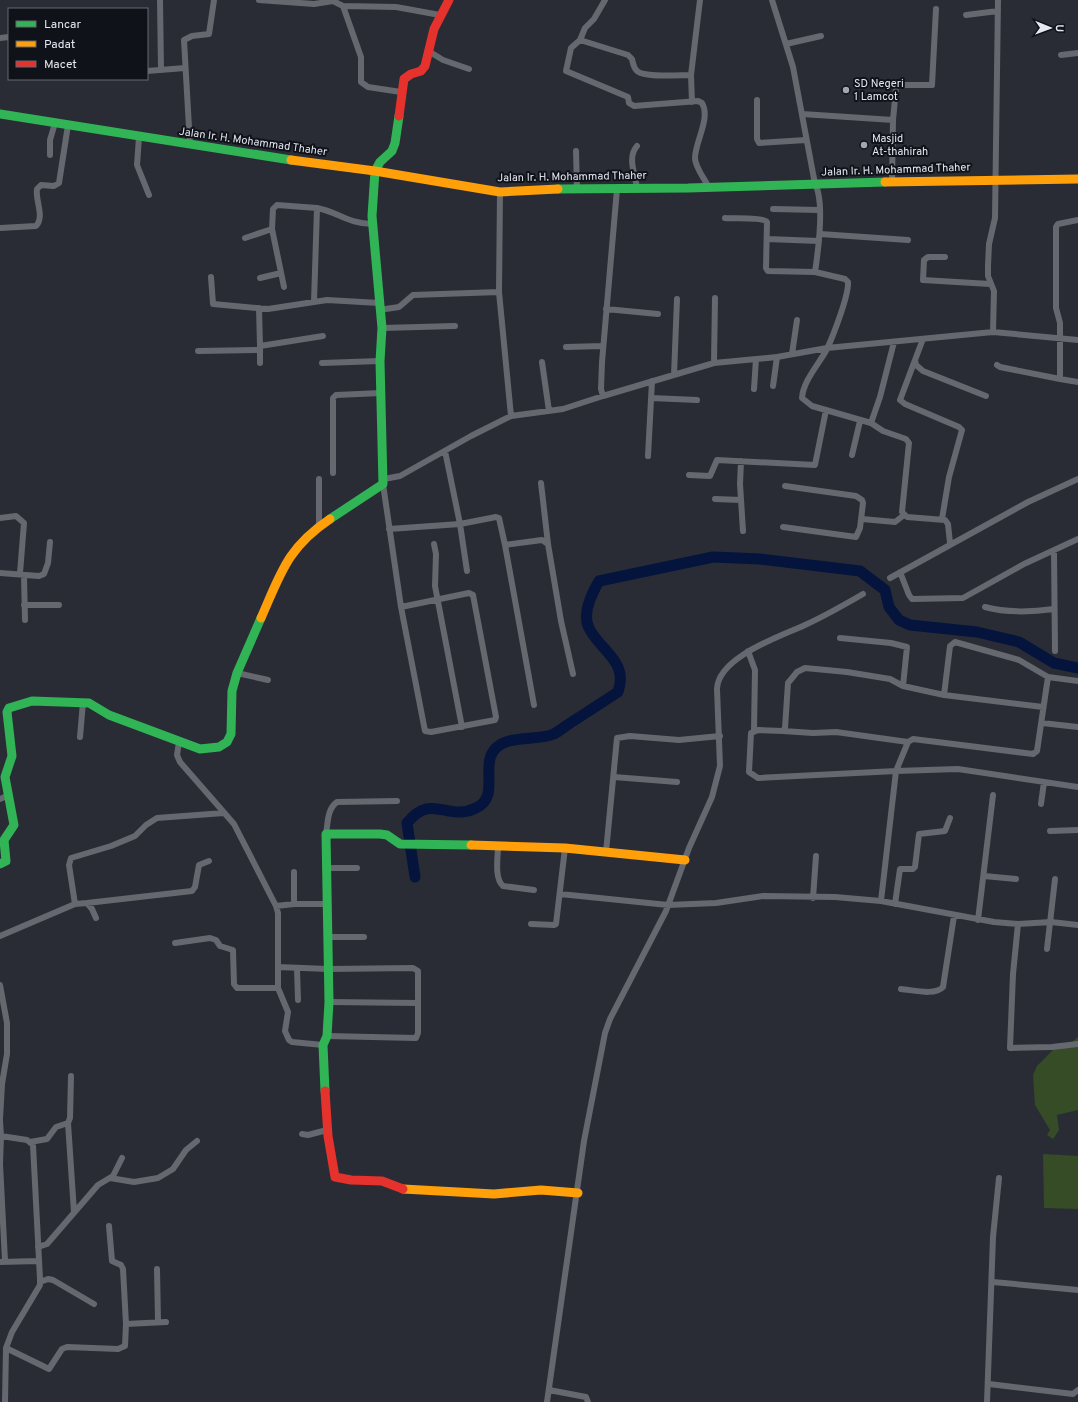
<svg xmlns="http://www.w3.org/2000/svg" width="1078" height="1402" font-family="Overpass,sans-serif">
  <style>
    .green { fill: #354c27 }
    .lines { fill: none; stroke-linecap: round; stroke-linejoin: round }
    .river { stroke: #04143d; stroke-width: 11 }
    .street { stroke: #65686f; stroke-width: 6 }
    .fast { stroke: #30b455; stroke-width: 9 }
    .slow { stroke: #ff9f0a; stroke-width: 9 }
    .jam { stroke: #e5322d; stroke-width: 9 }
    .poi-dot { fill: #a3a6b0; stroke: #101219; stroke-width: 1.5 }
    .labels { text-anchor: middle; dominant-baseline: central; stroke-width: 4; stroke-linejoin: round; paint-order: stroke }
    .poi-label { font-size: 11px; fill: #e4e8f3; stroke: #101219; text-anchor: start }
    .street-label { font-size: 11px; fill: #e4e8f3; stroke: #101219 }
  </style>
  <rect width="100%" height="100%" fill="#292c34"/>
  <path class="green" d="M1078 1037V1110L1057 1115 1059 1130 1053 1139 1047 1135 1050 1130 1035 1105 1033 1075 1037 1066 1056 1047 1072 1042Z
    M1043 1154 1078 1156V1209L1044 1208Z"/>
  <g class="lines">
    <path class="river" d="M415 877 407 823C432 792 447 822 476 808 501 797 479 764 496 748 509 735 537 741 554 734 561 730 568 724 575 720 589 711 604 701 618 692 629 661 600 651 589 628 582 614 592 593 599 581L713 557 760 559 860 571 885 590 889 607 899 620 910 625 977 632 1019 642 1054 663 1078 668"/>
    <path class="street" d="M160 0 161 70
      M259 0 314 4 333 1 343 6 396 7 440 15
      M605 0 594 19 585 28 580 40 571 48 566 71 628 97 629 103 634 106 698 101 702 103C711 118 695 142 695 158 695 167 704 178 708 186
      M772 0 793 67 815 184C825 202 818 252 815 272L845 279 848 282C849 295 833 336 827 349 819 364 803 381 802 398L812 406 871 423 883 431 906 439 909 443 902 512 907 517 945 520 948 524 950 543
      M343 6 361 57V82L368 87 401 92
      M966 15 998 11
      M0 38 9 37
      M580 40 628 55 632 59C633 63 633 67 637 71 645 78 679 75 691 75
      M786 44 821 36
      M430 52 443 60 469 69
      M1061 55 1078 53
      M147 71 185 68
      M757 100V139L759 143 806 140
      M692 102 691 75 700 0
      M802 114 893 120
      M139 137 137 165 149 195
      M190 145 184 40 192 36 209 34 214 0
      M576 151 577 189
      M50 155V140L55 123
      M892 183 893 120 896 88 899 85H932L936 9
      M637 188C635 174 627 157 637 146
      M617 189 602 362 601 389 603 396 714 363 777 357 827 348 993 332 1078 340
      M317 208C338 212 349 224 372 224
      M773 209 819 210
      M725 218C734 219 763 217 767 222L766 268 768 271 815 272
      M0 228 36 226C45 217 35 200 37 189L41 185 54 186 59 183 68 125
      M272 229 284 287
      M820 234 908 240
      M245 238 272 229 273 209 277 205 317 208 314 302
      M767 239 819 241
      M945 257H928L924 260 923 280 990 284
      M211 277 213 304 268 309 327 300 379 303
      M260 278 281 273
      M499 292 511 416
      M259 308 260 346 323 336
      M606 309 658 314
      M379 310 399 307 413 295 499 292 500 192
      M382 328 455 326
      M993 332 994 291 988 276V266L989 244 995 218 998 0
      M923 339 915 360 916 365 923 371 986 396
      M566 347 603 346
      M198 351 260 350
      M792 354 797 320
      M915 360 900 400 905 404 959 427 962 430 949 477 942 519
      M542 362 549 411
      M260 363V347
      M322 363 380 361
      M714 363 715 298
      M997 365 1000 367 1060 379V323L1056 308V227L1058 224 1078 220
      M674 375 677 299
      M1060 379 1078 382
      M773 386 777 357
      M754 389 756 359
      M651 398 697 400
      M871 423 880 397 894 342
      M445 451 460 524 467 571
      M852 455 860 421
      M648 456 652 381
      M741 461 740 484 743 531
      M333 473V398L336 395 381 393
      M689 475 710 476 717 460 815 465 826 410
      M319 479V527
      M384 479 400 476 471 436 511 416 563 409 603 396
      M541 483 548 544
      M383 484 401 607 425 731 431 732 495 720 496 717 473 595 469 593 401 607
      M715 499 741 500
      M0 518 16 516 24 523 20 573
      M862 519 895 522 904 515
      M783 527 856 537 860 528 863 503 862 500 856 496 785 486
      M389 529 460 524 496 517 499 518 505 545 534 705
      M434 544 436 554 435 586 462 727
      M505 545 542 540 548 544 561 621 573 674
      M1054 551 1055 651
      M900 572 909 595 912 599 963 598 1024 564 1078 539
      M0 573 39 576 44 574 48 563 50 542
      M24 576 25 620
      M890 578 1028 502 1078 479
      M24 605H59
      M985 607C1007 613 1032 612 1054 609
      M840 638 891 643 907 647 903 686
      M748 651 755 670 754 731
      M237 673 268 680
      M944 695 950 646 955 642 1019 660 1048 677 1078 681
      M1043 707 944 695 903 686 890 679 847 672 805 668 797 672 788 683 785 728 783 731 758 730 751 733 749 772 758 778 896 771 908 742 913 739 1033 754 1037 751 1048 677
      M1042 723 1078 727
      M783 731 813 733 836 732 908 742
      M80 737 83 702
      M179 742 177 755 180 762 234 824 276 906 278 913V988L288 1012 285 1031 289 1040 292 1042 323 1045
      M614 777 677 782
      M0 799 9 795
      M1041 804 1044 782
      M1050 831 1078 830
      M326 834C328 823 327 809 337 802L397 801
      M498 846C498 857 494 878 503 886L534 890
      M606 852 617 738 630 736 679 740 720 736
      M326 868H357
      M294 872V904
      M984 876 1016 879
      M560 894 668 905 716 903 763 896 835 897 881 901 994 922 1018 924 1051 922 1078 925
      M813 898 816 856
      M881 901 896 771 958 769 1078 787
      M87 903 192 891 195 887 199 865 209 861
      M75 904 69 865 71 858 111 846 135 836 146 825 157 818 224 813
      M895 904 900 869H913L915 867 919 834 945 831 950 818
      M276 906 294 904H326
      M978 920 993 795
      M531 924 554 925 556 924 565 848
      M1018 924 1013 974 1010 1048 1052 1047 1078 1044
      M0 936 75 904 87 903 92 909 96 918
      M328 937H364
      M175 943 210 938 216 940 220 946 233 950 234 984 237 988H278
      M1047 949 1055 879
      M278 967 328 969 413 968 418 971V1033L416 1038 327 1036
      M297 969 298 1000
      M0 985 7 1023V1054L2 1084 0 1119
      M901 989C913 990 935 996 943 987L954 916
      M329 1002 418 1003
      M0 1121 1 1136 27 1140 33 1145 40 1279V1285L12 1332 6 1348 5 1402
      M68 1123 74 1212
      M302 1134 308 1135 327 1130
      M30 1142 47 1139 56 1127 68 1123 70 1118 71 1076
      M0 1164 5 1261
      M0 1164 1 1136
      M110 1178 134 1182 158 1178 173 1169 186 1150 197 1141
      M38 1247 47 1244 98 1185 113 1176 122 1158
      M0 1262 38 1261
      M157 1269 158 1321
      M40 1282 48 1279 53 1280 94 1304
      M993 1282 1078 1290
      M126 1324 166 1322
      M6 1348 49 1369 62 1349 67 1347 118 1349 125 1346 126 1324 123 1269 121 1265 112 1261 109 1226
      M989 1384 1073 1394 1078 1390
      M549 1390 586 1397 588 1402
      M547 1402 584 1141 605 1033 610 1019 666 911 689 848 712 797 720 766 717 689C718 657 781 636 805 625 825 616 844 605 863 594
      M987 1402 993 1237 999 1178"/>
    <path class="fast" d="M0 114 291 160
      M558 189 688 188 885 182
      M330 519 383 484 380 361 382 328 372 216 375 171 380 162 392 151 395 143 399 116
      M0 864 6 861 4 840 14 825 5 777 12 756 7 712 9 708 32 701 89 703 109 715 200 749 219 747 227 742 231 734 232 691 237 673 261 618
      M325 1091 323 1045 327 1036 329 1002 326 834H380L387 835 400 844 471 845"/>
    <path class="slow" d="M291 160 375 171 500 192 558 189
      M885 182 1078 179
      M261 618C281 573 287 548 330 519
      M471 845 565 848 685 860
      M403 1189 494 1194 541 1190 578 1193"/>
    <path class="jam" d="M399 116 404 79 411 74 421 71 425 66 434 29 449 0
      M325 1091 328 1136 335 1177 351 1180 382 1181 403 1189"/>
  </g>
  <g class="poi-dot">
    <circle cx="846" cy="90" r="4"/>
    <circle cx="864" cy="145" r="4"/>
  </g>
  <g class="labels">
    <g class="poi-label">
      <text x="854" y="84">SD Negeri<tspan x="854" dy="13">1 Lamcot</tspan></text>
      <text x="872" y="139">Masjid<tspan x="872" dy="13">At-thahirah</tspan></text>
    </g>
    <g class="street-label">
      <text transform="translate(253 142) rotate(8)">Jalan Ir. H. Mohammad Thaher</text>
      <text transform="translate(896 170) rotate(-2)">Jalan Ir. H. Mohammad Thaher</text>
      <text transform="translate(572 177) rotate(-1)">Jalan Ir. H. Mohammad Thaher</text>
    </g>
  </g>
  <rect x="8" y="8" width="140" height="72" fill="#101219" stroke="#656870"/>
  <rect x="16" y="21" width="20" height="6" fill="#30b455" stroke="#656870"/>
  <text x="44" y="28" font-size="12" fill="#e4e8f3">Lancar</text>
  <rect x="16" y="41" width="20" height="6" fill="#ff9f0a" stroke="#656870"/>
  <text x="44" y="48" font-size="12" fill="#e4e8f3">Padat</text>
  <rect x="16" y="61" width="20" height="6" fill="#e5322d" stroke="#656870"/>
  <text x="44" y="68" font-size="12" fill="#e4e8f3">Macet</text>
  <g transform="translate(1050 28) rotate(91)" stroke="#101219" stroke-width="3" paint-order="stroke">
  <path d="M0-3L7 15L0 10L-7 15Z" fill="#e4e8f3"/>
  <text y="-6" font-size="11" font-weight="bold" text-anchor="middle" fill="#e4e8f3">U</text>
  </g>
</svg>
